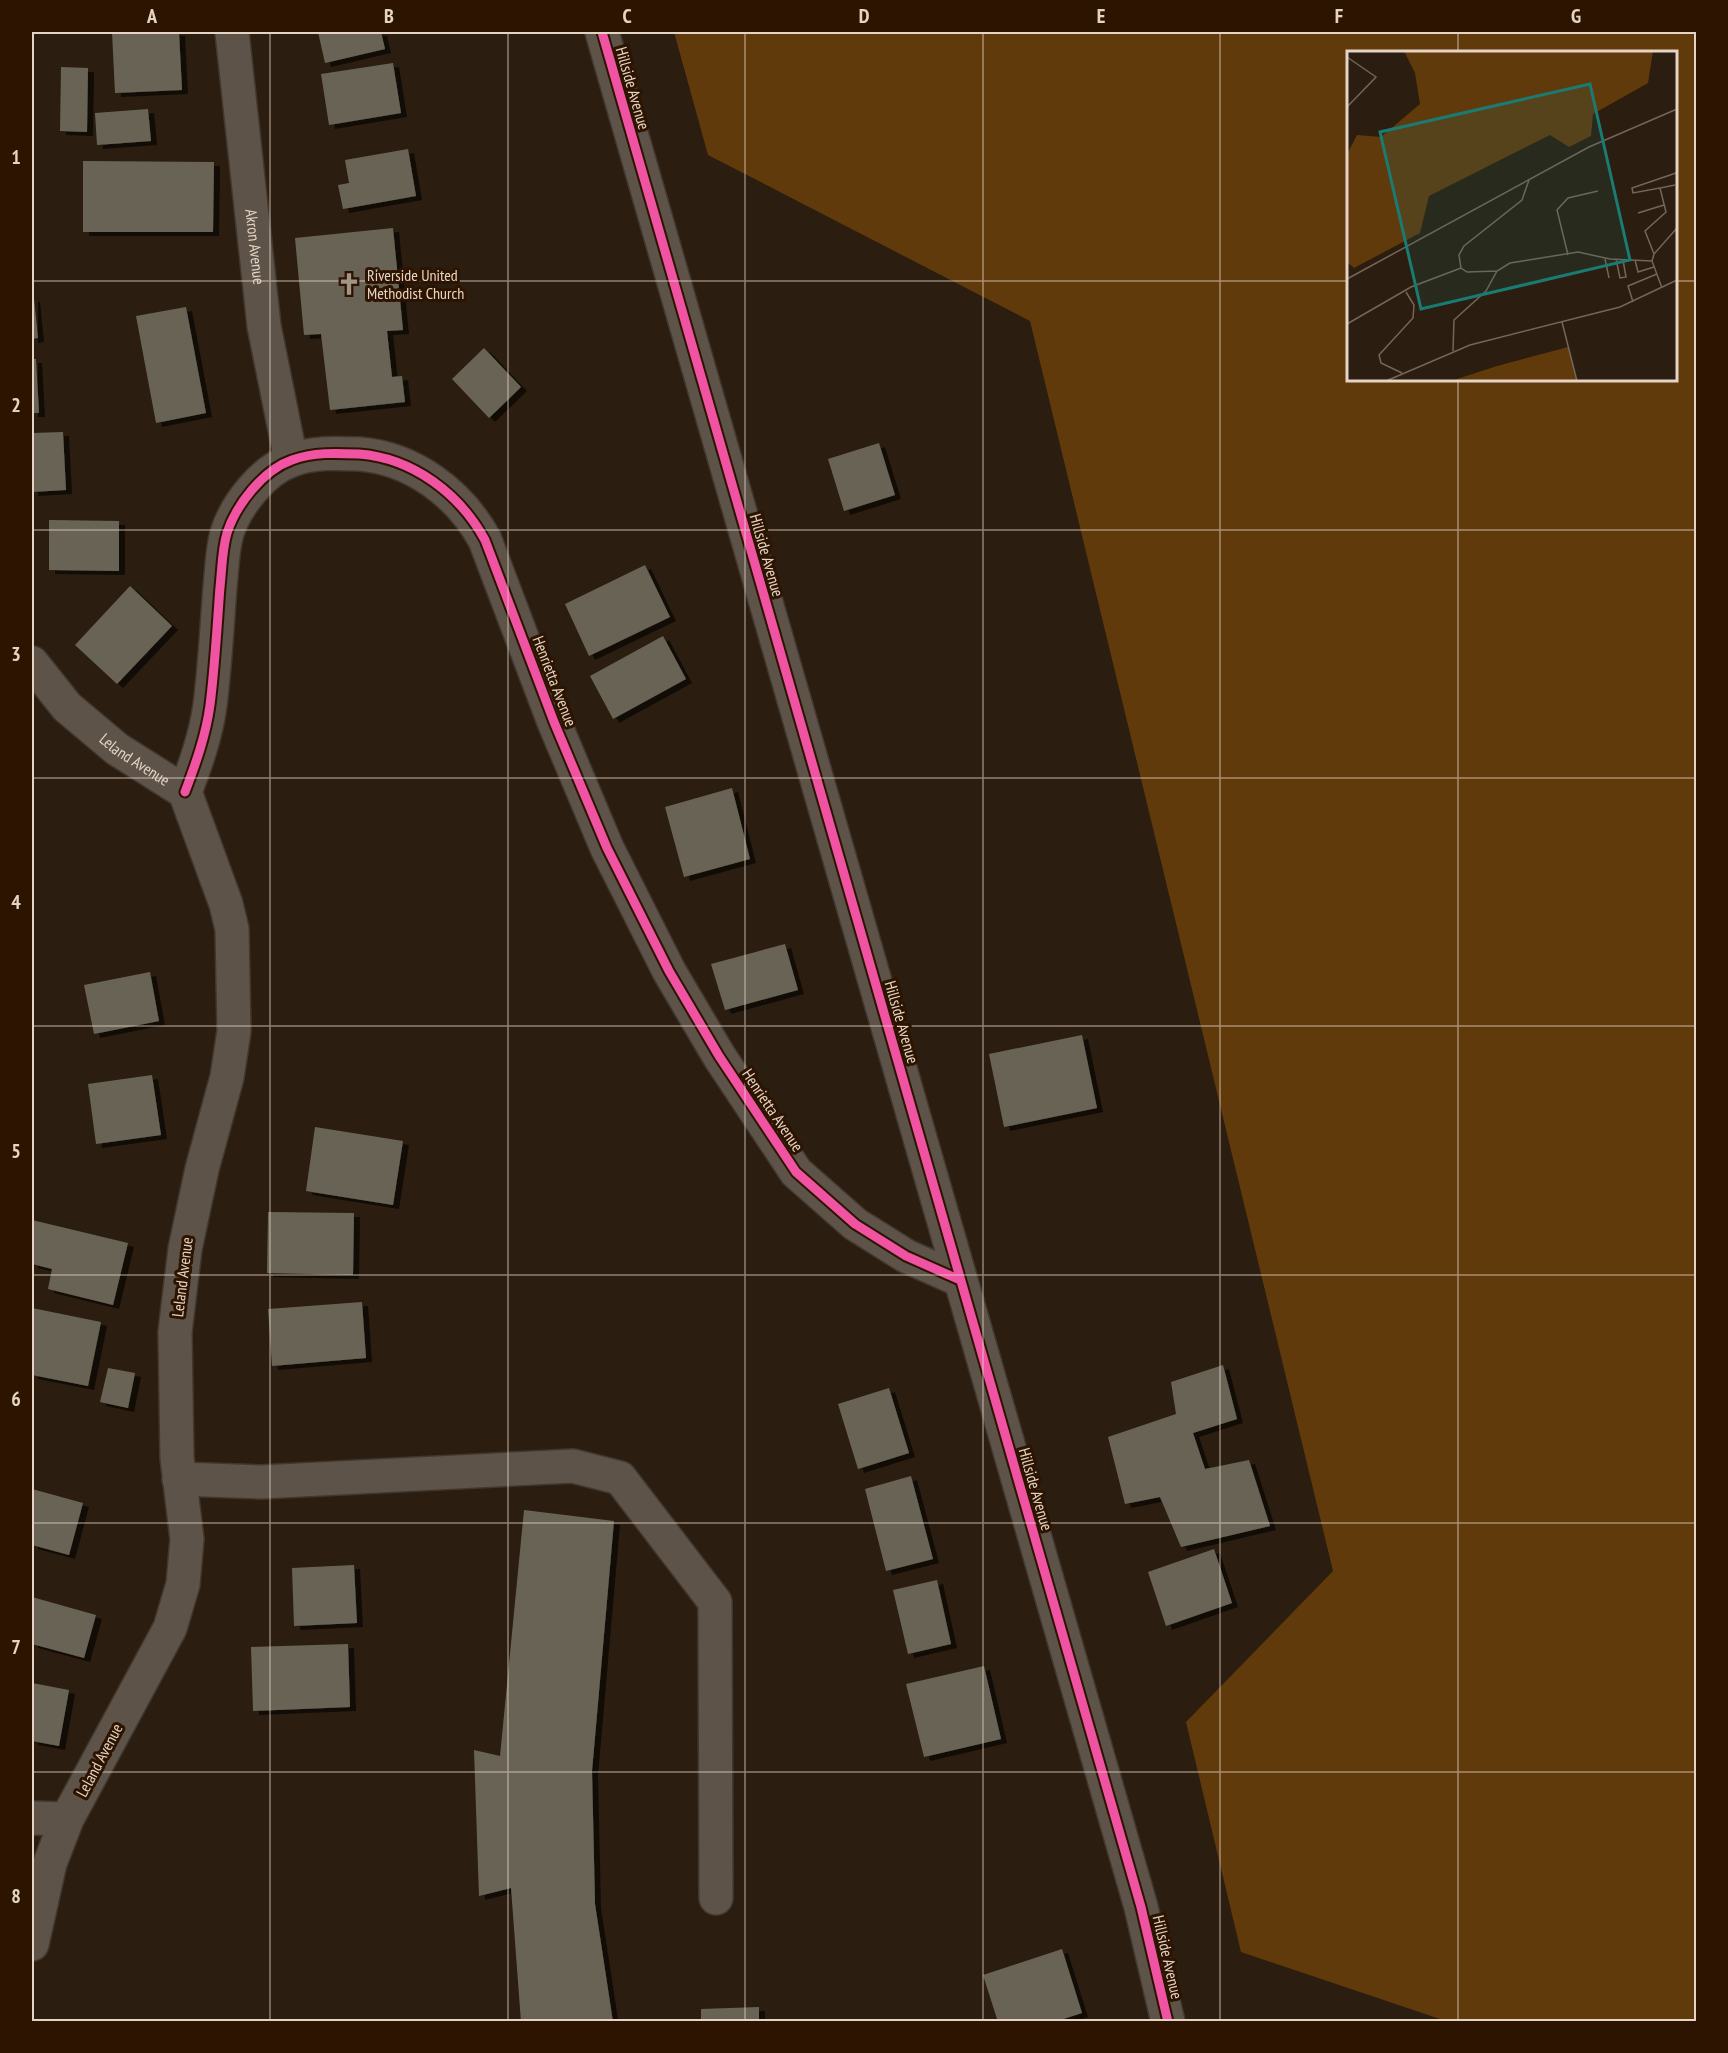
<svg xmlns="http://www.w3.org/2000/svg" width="1728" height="2053" font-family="'PT Sans Narrow',sans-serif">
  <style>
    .green { fill: #613a0c; fill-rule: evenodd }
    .building { fill: #696457; filter: url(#shadow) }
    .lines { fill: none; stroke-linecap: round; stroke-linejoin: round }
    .minor-casing { stroke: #41372d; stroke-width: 36 }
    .minor { stroke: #5d5348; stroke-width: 33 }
    .cycleway-casing { stroke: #2d1400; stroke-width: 13 }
    .cycleway { stroke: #f153a3; stroke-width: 9 }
    .grid { fill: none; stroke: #e5d4c4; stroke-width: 1.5; stroke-opacity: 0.55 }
    .labels { text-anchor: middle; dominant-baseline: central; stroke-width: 6; stroke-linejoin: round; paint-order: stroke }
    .street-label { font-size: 16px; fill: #e5d4c4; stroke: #2d1400 }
    .poi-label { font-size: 16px; fill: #e5d4c4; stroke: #2d1400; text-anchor: start }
    .inset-road { fill: none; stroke: #756657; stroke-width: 1.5 }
    .view { fill: #1a7b72; fill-opacity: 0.15; stroke: #1a7b72; stroke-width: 3 }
    .inset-edge { fill: none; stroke: #e5d4c4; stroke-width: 3 }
    .neatline { fill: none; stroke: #e5d4c4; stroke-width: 2 }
    .grid-label { font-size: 20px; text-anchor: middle; font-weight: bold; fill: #e5d4c4 }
  </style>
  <defs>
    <filter id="shadow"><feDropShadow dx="6" dy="4" stdDeviation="0" flood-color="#0009"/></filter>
  </defs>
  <rect width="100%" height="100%" fill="#2b1d0f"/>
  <path class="green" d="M674 32H1694L1696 37V2021H1441L1440 2019 1241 1952 1186 1722 1333 1571 1030 321 708 155ZM1348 52H1676V380H1348Z"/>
  <path class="building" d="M112 32H179L182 90 115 93Z
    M318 32H381L385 49 325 63Z
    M393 63 401 113 329 125 321 74Z
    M61 67 88 68 87 132 60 131Z
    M148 109 151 141 97 145 95 113Z
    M408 149 416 196 343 209 338 185 349 183 345 160Z
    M83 161 214 162 213 232H83Z
    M393 228 403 330 387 331 392 377 402 376 405 402 330 410 321 334 304 335 295 238Z
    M32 298H34L38 338 32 339Z
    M186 307 206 413 156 423 136 316Z
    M484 348 521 387 489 418 452 379Z
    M32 359H36L39 413H32Z
    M63 432 66 490 32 492V433Z
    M879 443 895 495 844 511 828 459Z
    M49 520 119 521V571L49 570Z
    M645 565 670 617 589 656 565 604Z
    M130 586 172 626 117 684 75 645Z
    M663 636 686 679 613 719 590 676Z
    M732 788 750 859 684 877 665 807Z
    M785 944 798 990 725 1010 711 964Z
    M150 972 159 1021 94 1034 84 985Z
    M1082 1035 1097 1108 1004 1127 989 1054Z
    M152 1075 161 1135 96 1144 88 1084Z
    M315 1127 403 1141 393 1205 306 1191Z
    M268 1212 354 1213 353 1275 267 1273Z
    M32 1220 128 1243 113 1305 48 1289 52 1269 32 1264Z
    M362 1302 366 1358 272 1366 268 1309Z
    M32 1308 101 1322 88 1386 32 1375Z
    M1223 1365 1237 1419 1193 1433 1205 1469 1249 1460 1270 1526 1181 1547 1160 1497 1125 1504 1108 1437 1176 1414 1171 1382Z
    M108 1368 135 1373 128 1408 100 1402Z
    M889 1388 909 1453 858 1469 838 1404Z
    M911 1476 933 1559 886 1571 865 1489Z
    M32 1489 83 1503 69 1555 32 1545Z
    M524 1510 614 1521 592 1771 595 1904 613 2022H521L511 1888 479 1896 474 1750 500 1756Z
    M1214 1549 1232 1603 1166 1626 1148 1572Z
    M354 1565 357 1623 294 1626 292 1568Z
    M937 1580 951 1644 908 1654 893 1590Z
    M32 1597 96 1615 84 1658 32 1644Z
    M348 1644 350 1707 253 1711 251 1647Z
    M984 1666 1001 1739 924 1757 906 1684Z
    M32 1683 69 1690 59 1746 32 1741Z
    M1062 1949 1082 2013 1054 2022H998L983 1975Z
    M759 2007V2022H701V2009Z"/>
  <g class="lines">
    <g class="minor-casing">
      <g id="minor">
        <path id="s1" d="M232 32 264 326 291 460"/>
        <path d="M602 32 1141 1907 1168 2022"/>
        <path id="s2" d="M32 663 67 707 117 749 185 792 226 904 232 929 234 1031 227 1077 202 1169 185 1249 175 1332 177 1458 187 1539 183 1584 170 1628 67 1819 50 1863 32 1944"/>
        <path d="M185 792C196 763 206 735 210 705 215 666 217 626 220 587 222 569 222 550 227 533 236 505 263 470 292 460 313 452 337 453 359 454 413 458 460 494 485 540L554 722 607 848 669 971 719 1056 796 1172 855 1224 906 1256 960 1280"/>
        <path d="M179 1479 261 1482 573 1466 620 1478 715 1602 716 1898"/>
        <path d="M32 1818 67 1819"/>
      </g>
    </g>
    <use href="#minor" class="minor"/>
    <g class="cycleway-casing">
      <path id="cycleway" d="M602 32 1141 1907 1168 2022
        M185 792C196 763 206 735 210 705 215 666 217 626 220 587 222 569 222 550 227 533 236 505 263 470 292 460 313 452 337 453 359 454 413 458 460 494 485 540L554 722 607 848 669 971 719 1056 796 1172 855 1224 906 1256 960 1280"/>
    </g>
    <use href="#cycleway" class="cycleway"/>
  </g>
  <path class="grid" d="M270 32V2022M508 32V2022M745 32V2022M983 32V2022M1220 32V2022M1458 32V52M32 281H1348M1676 281H1696M1458 380V2022M32 530H1696M32 778H1696M32 1026H1696M32 1275H1696M32 1523H1696M32 1772H1696"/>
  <defs>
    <g id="church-bare" transform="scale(1.8)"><path d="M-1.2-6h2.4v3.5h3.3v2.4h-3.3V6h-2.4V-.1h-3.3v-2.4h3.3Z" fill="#a49485" stroke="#2d1400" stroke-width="2.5" paint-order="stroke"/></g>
  </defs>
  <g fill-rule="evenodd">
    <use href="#church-bare" x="349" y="284"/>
  </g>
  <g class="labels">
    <g class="street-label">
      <text transform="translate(633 88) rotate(74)">Hillside Avenue</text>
      <text stroke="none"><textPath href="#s1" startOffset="216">Akron Avenue</textPath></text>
      <text transform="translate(767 555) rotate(74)">Hillside Avenue</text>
      <text transform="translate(555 681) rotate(69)">Henrietta Avenue</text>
      <text stroke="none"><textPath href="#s2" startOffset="142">Leland Avenue</textPath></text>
      <text transform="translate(902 1022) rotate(74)">Hillside Avenue</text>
      <text transform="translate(773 1110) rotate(56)">Henrietta Avenue</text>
      <text transform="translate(182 1277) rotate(-83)">Leland Avenue</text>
      <text transform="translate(1036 1489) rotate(74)">Hillside Avenue</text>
      <text transform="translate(99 1760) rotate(-62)">Leland Avenue</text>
      <text transform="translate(1168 1957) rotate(77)">Hillside Avenue</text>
    </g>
    <g class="poi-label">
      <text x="367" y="275">Riverside United<tspan x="367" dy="18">Methodist Church</tspan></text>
    </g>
  </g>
  <g transform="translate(1347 51)">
    <rect width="330" height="330" fill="#2b1d0f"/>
    <path d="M57 0 137 1 306 0 301 32 246 63 244 85 222 96 203 84 82 145 73 182 7 217 0 211V103L10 84 34 86 73 53 68 22ZM221 296 230 330H104L150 315Z" fill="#613a0c"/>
    <path class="inset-road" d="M0 6 29 26 0 56M330 106V150M313 137 286 142 285 137 329 122M291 162 317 154M307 203 298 180 319 161 313 137 328 134M221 204 210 159 221 147 251 140M258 208 262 227M269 208 273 227 279 226 276 209M288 209 291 221 307 216M150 220 120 221 114 217 112 204 117 195 175 149 182 129M0 228 242 96 330 58M315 237 305 210 307 203 330 177M286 251 281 235 310 223M215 271 230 330M0 273 64 236 114 217M106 300 107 269 139 240 150 220 163 212 231 201 263 208 305 210M55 322 34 312 32 304 66 267 67 254 59 241M39 330 123 294 273 256 330 229"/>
    <path class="view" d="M243 33 283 209 74 258 33 81Z"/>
    <rect width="330" height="330" class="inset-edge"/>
  </g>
  <rect width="1728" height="2053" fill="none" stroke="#2d1400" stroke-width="66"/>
  <rect x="33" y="33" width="1662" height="1987" class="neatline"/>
  <g class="grid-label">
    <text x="152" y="23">A</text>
    <text x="389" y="23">B</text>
    <text x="627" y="23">C</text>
    <text x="864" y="23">D</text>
    <text x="1101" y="23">E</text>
    <text x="1339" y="23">F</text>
    <text x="1576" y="23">G</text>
    <text x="16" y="164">1</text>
    <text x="16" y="412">2</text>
    <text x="16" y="661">3</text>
    <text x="16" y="909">4</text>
    <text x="16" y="1158">5</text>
    <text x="16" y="1406">6</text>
    <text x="16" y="1654">7</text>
    <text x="16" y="1903">8</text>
  </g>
</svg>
